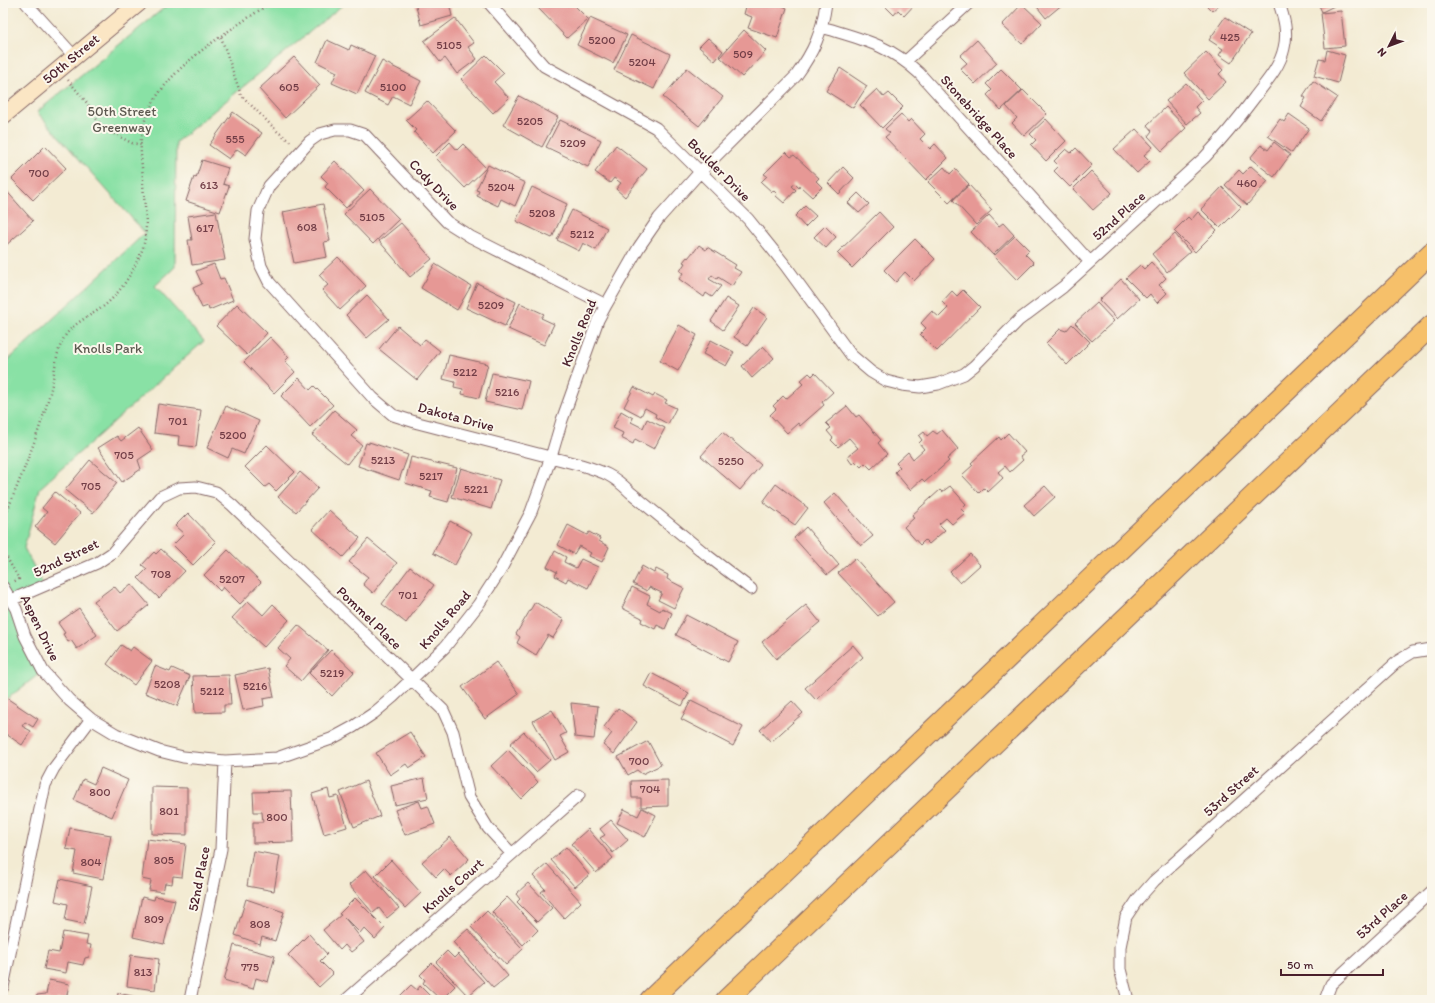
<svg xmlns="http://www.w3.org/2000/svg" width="1435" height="1003" font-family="Itim,sans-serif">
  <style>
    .green { fill: #89e1a5; stroke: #6a8068 }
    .building { fill: #e69895 }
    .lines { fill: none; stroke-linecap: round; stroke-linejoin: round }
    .street-casing { stroke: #856666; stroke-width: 13 }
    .secondary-casing { stroke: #856666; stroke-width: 18 }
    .highway-casing { stroke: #856666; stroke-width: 22 }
    .path { stroke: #856666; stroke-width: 2.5; stroke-dasharray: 1 3; stroke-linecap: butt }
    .street { stroke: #fff; stroke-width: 11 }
    .secondary { stroke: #fbe6c4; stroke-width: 16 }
    .highway { stroke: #f6c06b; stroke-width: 20 }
    .labels { text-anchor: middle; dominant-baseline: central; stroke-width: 4; stroke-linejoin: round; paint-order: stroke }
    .number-label { font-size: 12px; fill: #713d46 }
    .street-label { font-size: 14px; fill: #4a1f2b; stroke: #fbf7ec }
    .park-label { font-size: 14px; fill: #5d5950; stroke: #fbf7ec }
  </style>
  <rect width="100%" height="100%" fill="#fbf7ec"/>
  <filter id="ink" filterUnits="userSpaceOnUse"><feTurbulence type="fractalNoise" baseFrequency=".025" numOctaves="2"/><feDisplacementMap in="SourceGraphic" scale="8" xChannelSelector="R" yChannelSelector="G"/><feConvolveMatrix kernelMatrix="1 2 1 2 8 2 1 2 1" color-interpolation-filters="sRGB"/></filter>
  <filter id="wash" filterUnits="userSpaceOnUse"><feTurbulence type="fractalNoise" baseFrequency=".012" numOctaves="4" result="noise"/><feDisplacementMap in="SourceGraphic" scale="16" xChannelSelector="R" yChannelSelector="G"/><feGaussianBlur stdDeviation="0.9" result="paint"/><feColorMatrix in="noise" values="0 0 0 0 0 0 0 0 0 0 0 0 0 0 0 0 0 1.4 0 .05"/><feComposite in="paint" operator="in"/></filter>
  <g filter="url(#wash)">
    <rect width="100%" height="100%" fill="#f3ebd3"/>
    <path class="green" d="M170 3H345L176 142 175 267 155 286 204 341 40 488 24 548 44 586 11 600 43 671 3 702V365L145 233 37 112Z"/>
    <g id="blocks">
      <path class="building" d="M415 3H449L452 16 421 25Z
        M542 3H572L588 19 567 38 538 8Z
        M747 3H784L783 6 787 8 777 38 748 28 752 17 744 14Z
        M882 3H916L904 16 898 10 894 15Z
        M1034 3H1064L1046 18Z
        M1204 3H1221L1212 11Z
        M1318 3H1340L1322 12Z
        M1022 4 1042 23 1022 44 1002 25Z
        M1341 11 1345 46 1325 48 1321 13Z
        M1225 17 1251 34 1231 63 1219 55 1223 49 1209 40Z
        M455 18 474 43 468 47 477 59 457 74 445 58 440 62 424 41Z
        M590 18 627 35 613 63 577 45Z
        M744 30 766 51 742 77 720 57Z
        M631 35 670 54 654 89 614 70Z
        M708 38 723 51 715 61 699 47Z
        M327 40 349 50 351 45 375 56 357 94 332 83 337 72 317 62Z
        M977 40 997 63 975 84 960 69 967 63 960 56Z
        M1327 50 1345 55 1338 83 1314 76 1319 59 1325 60Z
        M1206 52 1223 70 1219 74 1226 82 1208 99 1184 73Z
        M486 55 504 73 494 82 509 98 493 113 461 79Z
        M294 57 320 85 285 118 259 89Z
        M382 61 421 81 409 104 393 96 388 105 365 93Z
        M687 68 723 97 699 126 663 97Z
        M840 68 867 86 853 108 826 91Z
        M1001 69 1022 90 1001 110 987 95 992 90 986 84Z
        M1313 81 1337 97 1321 121 1301 107 1306 98 1303 96Z
        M1186 83 1202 100 1195 107 1200 113 1187 124 1166 101Z
        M877 89 884 97 889 93 903 107 882 128 860 105Z
        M1023 90 1047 114 1024 136 1012 123 1017 118 1006 106Z
        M519 96 558 117 542 147 503 125Z
        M427 101 456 131 433 153 414 132 416 130 406 120Z
        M1166 107 1186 128 1162 151 1148 136 1152 131 1147 125Z
        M233 112 262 133 246 155 237 149 229 159 209 145Z
        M901 114 908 122 911 119 925 134 920 139 930 149 935 144 948 158 926 180 885 137 890 133 885 129Z
        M1289 114 1309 128 1292 153 1268 136 1280 119 1284 122Z
        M1046 119 1066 141 1046 161 1031 145 1036 140 1030 134Z
        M560 120 601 140 588 167 546 147Z
        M1136 129 1153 147 1144 155 1150 161 1137 173 1114 149Z
        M450 142 457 150 463 144 486 168 465 188 435 157Z
        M1274 142 1290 155 1274 177 1250 158 1261 145 1268 150Z
        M616 145 647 169 625 197 616 189 621 183 614 178 610 183 595 172Z
        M45 146 66 168 33 200 12 179Z
        M1076 148 1092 165 1070 187 1054 171 1059 166 1054 161 1066 149 1071 153Z
        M786 152 791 157 794 155 819 178 816 181 822 187 812 197 800 186 799 188 795 184 792 186 796 190 784 203 776 196 777 194 773 190 772 192 761 182 767 176 764 174Z
        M202 160 228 168 223 184 229 186 220 212 186 201 194 177 196 178Z
        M335 161 364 191 346 208 325 187 328 183 321 176Z
        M488 165 525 183 515 206 501 199 498 206 477 196 479 191 476 190Z
        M1251 166 1268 181 1247 205 1225 185 1239 170 1243 174Z
        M843 167 854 178 839 194 828 183Z
        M944 167 950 174 955 169 969 184 949 203 928 182Z
        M1091 171 1112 193 1093 210 1073 189Z
        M969 185 992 210 976 225 953 200Z
        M3 187 33 221 3 248Z
        M532 187 567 204 552 238 516 221Z
        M1222 187 1241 207 1220 228 1201 209Z
        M370 189 399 219 373 244 344 214Z
        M858 193 869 204 859 213 848 203Z
        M323 204 330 241 324 242 327 257 294 263 283 212Z
        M805 206 816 216 805 227 795 216Z
        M572 210 607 228 596 250 583 243 579 251 557 240Z
        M216 212 225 260 192 265 188 240H192L188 216Z
        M879 212 893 227 852 268 837 253Z
        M1198 212 1217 230 1195 252 1174 231 1188 217 1191 220Z
        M989 215 999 226 1003 223 1014 235 993 255 971 232Z
        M401 223 432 259 410 277 379 241Z
        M825 226 836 237 826 248 814 237Z
        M1175 234 1190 252 1167 272 1152 254Z
        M1015 236 1029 250 1025 254 1034 263 1017 280 994 256Z
        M915 239 935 259 914 281 905 272 896 282 884 270Z
        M699 245 706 250 707 247 736 265 734 268 741 272 732 286 718 277 717 279 712 275 709 279 721 286 712 297 706 293 704 297 679 279 683 273 680 271 685 263 683 262 687 257 688 258 693 252H694Z
        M338 257 366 286 340 310 322 290 328 285 319 275Z
        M1151 262 1166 278 1159 285 1167 293 1157 303 1150 294 1146 298 1126 278 1140 265 1144 269Z
        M214 264 220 279 224 278 233 300 209 310 208 306 202 308 193 288 202 284 196 271Z
        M435 264 471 286 457 310 421 288Z
        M1121 279 1139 299 1117 319 1099 300Z
        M477 283 516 302 505 326 466 308Z
        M963 290 980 307 937 351 920 334 926 328 921 323 932 311 939 317 948 308 942 302 952 291 957 296Z
        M367 295 389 319 367 338 346 315Z
        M726 298 739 306 723 330 711 321Z
        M520 303 544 314 541 318 554 324 544 345 508 329Z
        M1097 303 1114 321 1092 341 1075 323Z
        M237 304 267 333 247 355 216 326Z
        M754 308 767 317 747 346 734 337Z
        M1072 324 1090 342 1067 365 1046 343 1060 329 1066 331Z
        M679 325 697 335 678 371 660 361Z
        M398 326 420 345 425 339 440 351 417 380 379 349Z
        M270 337 289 357 285 361 295 372 274 393 244 362Z
        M711 340 734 352 726 366 703 354Z
        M763 346 774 358 752 378 742 366Z
        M449 355 488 364 479 398 462 394 463 389 454 387 455 382 443 379Z
        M492 373 529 381 522 410 485 402Z
        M809 373 812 376 815 373 833 392 822 402 824 405 800 426 798 423 787 433 770 415 776 409 773 406 783 396 786 399 803 384 800 381Z
        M299 378 310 390 314 386 333 405 310 427 281 396Z
        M634 387 653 397 655 394 667 400 665 403 676 408 668 424 655 417 656 414 645 408 641 416 624 407Z
        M158 404 201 410 196 447 178 445 179 436 154 433Z
        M226 406 259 421 244 454 232 449 228 458 207 448Z
        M847 406 856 417 859 415 881 440 878 443 887 454 871 469 865 463 861 467 855 461 852 464 847 457 858 448 849 438 838 447 831 440 833 438 827 431 831 428 826 423Z
        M334 410 357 430 351 436 362 445 347 464 312 435Z
        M621 411 633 418 631 422 643 428 647 419 665 428 654 449 635 439 633 444 621 438 623 433 613 428Z
        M138 428 153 450 138 460 141 469 122 482 98 448 117 436 121 441Z
        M942 430 958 449 947 459 949 461 925 482 922 479 910 490 895 472 900 467 896 463 908 452 913 459 924 449 919 443 922 440 919 436 924 432 927 436 933 431 937 434Z
        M722 432 761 465 740 490 701 456Z
        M1008 433 1025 452 1020 456 1023 460 1010 472 1005 466 998 472 1003 478 988 492 984 488 979 493 962 475 973 465 971 463 999 437 1001 440Z
        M369 442 408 455 399 480 358 466 366 443 369 444Z
        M267 445 295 472 276 491 269 484 265 487 245 467Z
        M411 457 457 468 448 502 430 497 432 491 405 483Z
        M90 460 117 483 93 513 65 490Z
        M461 468 500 480 491 509 452 497Z
        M300 472 318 488 296 512 278 497Z
        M776 484 808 508 795 525 763 502Z
        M950 486 966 504 961 509 965 513 952 524 946 518 939 524 945 530 929 544 925 540 920 545 904 527 914 518 912 515 940 490 942 492Z
        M1045 486 1055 497 1034 516 1024 505Z
        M55 492 80 513 55 543 35 527 47 512 42 508Z
        M835 493 873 536 861 546 824 503Z
        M329 510 360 538 343 557 312 529Z
        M188 513 216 542 193 565 173 545 184 534 175 526Z
        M450 521 472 533 455 565 433 553Z
        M568 525 587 535 589 532 600 538 599 541 609 547 602 562 589 556 591 553 579 546 574 554 558 545Z
        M806 527 839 565 827 575 794 538Z
        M368 539 397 563 373 593 363 584 368 577 349 562Z
        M161 549 185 571 159 598 138 578 147 569 142 565 154 552 156 554Z
        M228 550 261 582 240 604 223 587 220 591 204 575Z
        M555 551 566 557 564 562 576 568 581 559 598 567 588 588 568 578 566 582 555 576 557 572 547 567Z
        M970 554 980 565 960 583 950 572Z
        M855 558 894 602 878 616 838 573Z
        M642 566 654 573 656 569 668 575 667 579 684 588 674 608 658 600 662 593 649 587 647 591 633 584Z
        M410 567 434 585 406 623 382 604Z
        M131 584 149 605 117 631 94 601 114 586 120 593Z
        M632 587 650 596 647 604 660 611 662 608 672 613 665 629 657 625 655 629 641 622 642 618 622 608Z
        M248 601 263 615 273 604 289 620 264 647 232 618Z
        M535 602 564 620 553 638 548 635 536 655 517 643 520 637 516 634Z
        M806 605 820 622 776 659 762 642Z
        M79 608 97 635 77 649 71 640 68 642 63 634 65 633 58 623Z
        M686 615 738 642 728 662 676 635Z
        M298 625 328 650 301 681 284 666 290 659 278 648Z
        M121 645 130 651 133 647 152 661 134 685 107 664Z
        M853 645 863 657 816 700 805 688Z
        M331 650 354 672 332 696 309 673Z
        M496 662 519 694 485 719 462 687Z
        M155 666 170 672 172 668 190 676 177 706 145 693Z
        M268 668 274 697 263 699 264 706 243 710 235 675Z
        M651 673 689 693 682 706 644 686Z
        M229 675 231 705H224V712L195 713 193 676Z
        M5 697 38 719 33 727 25 722 22 726 31 731 22 745 3 732V701Z
        M691 701 743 727 733 746 681 719Z
        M792 701 803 713 771 742 760 730Z
        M571 703 598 706 594 739 575 737Z
        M618 708 637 722 614 754 603 745 612 733 604 727Z
        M552 710 566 733 560 736 569 752 555 760 533 721Z
        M410 732 426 757 409 768 406 764 390 775 376 753Z
        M524 732 550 760 536 772 510 744Z
        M648 741 661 765 642 774 637 770 628 775 618 757Z
        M508 750 538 782 521 799 491 766Z
        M101 768 128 780 112 817 74 800 83 779 94 784Z
        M424 778 428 798 395 805 391 786Z
        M668 780V806L641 807V798H632L631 781Z
        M366 781 380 816 354 827 340 792Z
        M152 787 187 788V835L152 834Z
        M328 789 330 798 338 796 347 827 324 834 312 794Z
        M291 791 293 842 253 843V822H263L262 812H254L253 792Z
        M419 801 422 808 428 806 435 824 405 835 395 810Z
        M642 808 656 815 645 837 617 823 624 809 638 816Z
        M611 820 628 840 613 853 600 838 605 835 600 829Z
        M70 828 111 835 103 879 73 873 77 851 66 849Z
        M588 829 613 858 596 873 571 844Z
        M450 837 469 859 451 876 444 869 436 877 422 862Z
        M147 839 186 844 182 877 173 876 172 884 165 883 163 892 149 890 151 881 142 879Z
        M566 847 589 875 575 887 551 860Z
        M253 851 280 856 274 891 247 886Z
        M391 860 421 893 405 908 375 876Z
        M547 864 581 902 564 918 541 892 545 889 533 876Z
        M366 870 399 908 387 918 379 908 373 913 349 885Z
        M60 879 92 886 84 924 65 920 68 904 55 901Z
        M528 883 552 908 537 922 517 902 520 899 516 894Z
        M155 896 175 900 164 944 133 937 142 897 154 900Z
        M507 897 538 930 523 945 492 912Z
        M355 898 385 928 375 939 364 928 360 933 344 917 364 942 351 952 345 945 340 950 323 930 341 915 339 914Z
        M246 899 284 912 275 941 262 937 260 944 235 935Z
        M487 911 523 949 506 965 471 927Z
        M468 929 508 976 493 988 453 942Z
        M63 932 88 936 86 944 91 945 89 957 85 958 83 965 68 962 66 973 44 969 48 951 59 953Z
        M309 934 327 954 320 961 333 974 319 987 288 955Z
        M234 945 275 956 268 982 256 978 253 989 224 980Z
        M447 951 454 958 458 954 484 982 468 996 436 962Z
        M131 955 159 959 155 990 127 986Z
        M432 963 455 986 441 1000 423 983 425 980 420 975Z
        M49 980 69 984 66 1000H36L37 995 46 994Z
        M411 985 417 990 420 986 434 1000H402L399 997Z
        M118 993 145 999V1000H117Z"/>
    </g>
  </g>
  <g filter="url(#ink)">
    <use href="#blocks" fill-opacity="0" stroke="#856666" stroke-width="1"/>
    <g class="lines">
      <g class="street-casing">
        <path id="street" d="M26 3 74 56
          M489 3 544 66 656 128 748 219 785 265 851 355 871 372 886 381 902 385 920 387 938 384 964 374 974 366 1019 320 1063 287 1205 157C1223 138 1239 118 1254 98 1266 82 1280 67 1284 48 1288 32 1284 18 1279 3
          M822 27C861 39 888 44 919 73L1090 262
          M906 61 969 3
          M606 305 471 237 447 222 365 135 350 130H335L320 134 310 141 269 186 258 211 255 239 261 266 269 282 373 398 393 415 418 423 581 465C604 472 613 475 630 492L708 556 751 589
          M3 587 16 609 25 636 43 671 69 700 91 719 116 734 159 751 183 757 225 761 277 758 331 739 353 727 374 713 393 697 445 647 478 605 500 571 531 512 551 457 562 420 598 320 606 305 639 247 659 218 700 172 796 76C814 51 822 33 826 3
          M11 600 97 563 112 553 160 497 179 488 196 487 216 492 232 505 443 710 453 732 469 797 488 828 512 854
          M3 987 45 785 54 768 91 719
          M190 1000 221 849 225 761
          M346 1000 579 795
          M1128 1000 1120 969V947L1126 917 1138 899 1154 881 1398 661 1413 652 1432 649
          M1325 1000 1331 984 1432 891"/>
      </g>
      <g class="secondary-casing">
        <path id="secondary" d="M3 116 139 3"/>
      </g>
      <g class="highway-casing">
        <path id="highway" d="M650 1000 1432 252
          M726 1000 1432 325"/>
      </g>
      <path class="path" d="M221 37 241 95 277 131 292 143
        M68 80 87 103 95 117 104 129 132 143 141 145
        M3 521C20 479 38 437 50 393 55 374 55 352 65 336 74 322 91 316 104 306 118 295 130 277 137 261 141 254 144 246 145 238 148 220 143 197 143 179 142 165 140 152 141 138 148 76 223 36 270 3
        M3 551 19 579 13 582"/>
      <use href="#street" class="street"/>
      <use href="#secondary" class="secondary"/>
      <use href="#highway" class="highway"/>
    </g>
  </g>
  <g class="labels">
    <g class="number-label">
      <text x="1230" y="37">425</text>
      <text x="602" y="40">5200</text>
      <text x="449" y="45">5105</text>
      <text x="743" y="54">509</text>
      <text x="642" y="62">5204</text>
      <text x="289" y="87">605</text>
      <text x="393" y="87">5100</text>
      <text x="530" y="121">5205</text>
      <text x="235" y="139">555</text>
      <text x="573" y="143">5209</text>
      <text x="39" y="173">700</text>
      <text x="1247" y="183">460</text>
      <text x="209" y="185">613</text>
      <text x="501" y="187">5204</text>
      <text x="542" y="213">5208</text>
      <text x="372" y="217">5105</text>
      <text x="307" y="227">608</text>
      <text x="205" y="228">617</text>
      <text x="582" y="234">5212</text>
      <text x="491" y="305">5209</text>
      <text x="465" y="372">5212</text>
      <text x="507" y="392">5216</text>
      <text x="178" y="421">701</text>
      <text x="233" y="435">5200</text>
      <text x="124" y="455">705</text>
      <text x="383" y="460">5213</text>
      <text x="731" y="461">5250</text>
      <text x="431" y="476">5217</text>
      <text x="91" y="486">705</text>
      <text x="476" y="489">5221</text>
      <text x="161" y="574">708</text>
      <text x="232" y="579">5207</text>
      <text x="408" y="595">701</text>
      <text x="332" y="673">5219</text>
      <text x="167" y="684">5208</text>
      <text x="255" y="686">5216</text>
      <text x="212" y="691">5212</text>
      <text x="639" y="761">700</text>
      <text x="650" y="789">704</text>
      <text x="100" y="792">800</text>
      <text x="169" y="811">801</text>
      <text x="277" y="817">800</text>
      <text x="164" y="860">805</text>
      <text x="91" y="862">804</text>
      <text x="154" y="919">809</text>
      <text x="260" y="924">808</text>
      <text x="250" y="967">775</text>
      <text x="143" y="972">813</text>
    </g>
    <g class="street-label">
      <text transform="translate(71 59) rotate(-40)">50th Street</text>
      <text transform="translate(979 117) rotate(48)">Stonebridge Place</text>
      <text transform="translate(719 170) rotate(45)">Boulder Drive</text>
      <text transform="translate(434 185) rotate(46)">Cody Drive</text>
      <text transform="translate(1119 216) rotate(-42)">52nd Place</text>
      <text transform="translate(579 333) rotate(-68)">Knolls Road</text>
      <text transform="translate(456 417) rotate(15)">Dakota Drive</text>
      <text transform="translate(66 558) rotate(-26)">52nd Street</text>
      <text transform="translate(369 618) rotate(44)">Pommel Place</text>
      <text transform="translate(445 620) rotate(-50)">Knolls Road</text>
      <text transform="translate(40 628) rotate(64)">Aspen Drive</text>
      <text transform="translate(1231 791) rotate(-42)">53rd Street</text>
      <text transform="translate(199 879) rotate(-79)">52nd Place</text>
      <text transform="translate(453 886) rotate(-41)">Knolls Court</text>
      <text transform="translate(1382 915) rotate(-42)">53rd Place</text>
    </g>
    <g class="park-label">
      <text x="122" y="111">50th Street<tspan x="122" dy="16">Greenway</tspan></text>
      <text x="108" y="348">Knolls Park</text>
    </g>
  </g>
  <rect width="1435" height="1003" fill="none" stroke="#fbf7ec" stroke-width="16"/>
  <g transform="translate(1389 46) rotate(228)" stroke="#fbf7ec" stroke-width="3" paint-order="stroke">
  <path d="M0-3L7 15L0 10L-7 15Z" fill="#4a1f2b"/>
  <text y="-6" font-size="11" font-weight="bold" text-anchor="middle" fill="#4a1f2b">N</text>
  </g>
  <path d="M1281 969v6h102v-6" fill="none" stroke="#4a1f2b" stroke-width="2"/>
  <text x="1287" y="969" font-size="12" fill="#4a1f2b" stroke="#fbf7ec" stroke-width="3" paint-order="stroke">50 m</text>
</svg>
